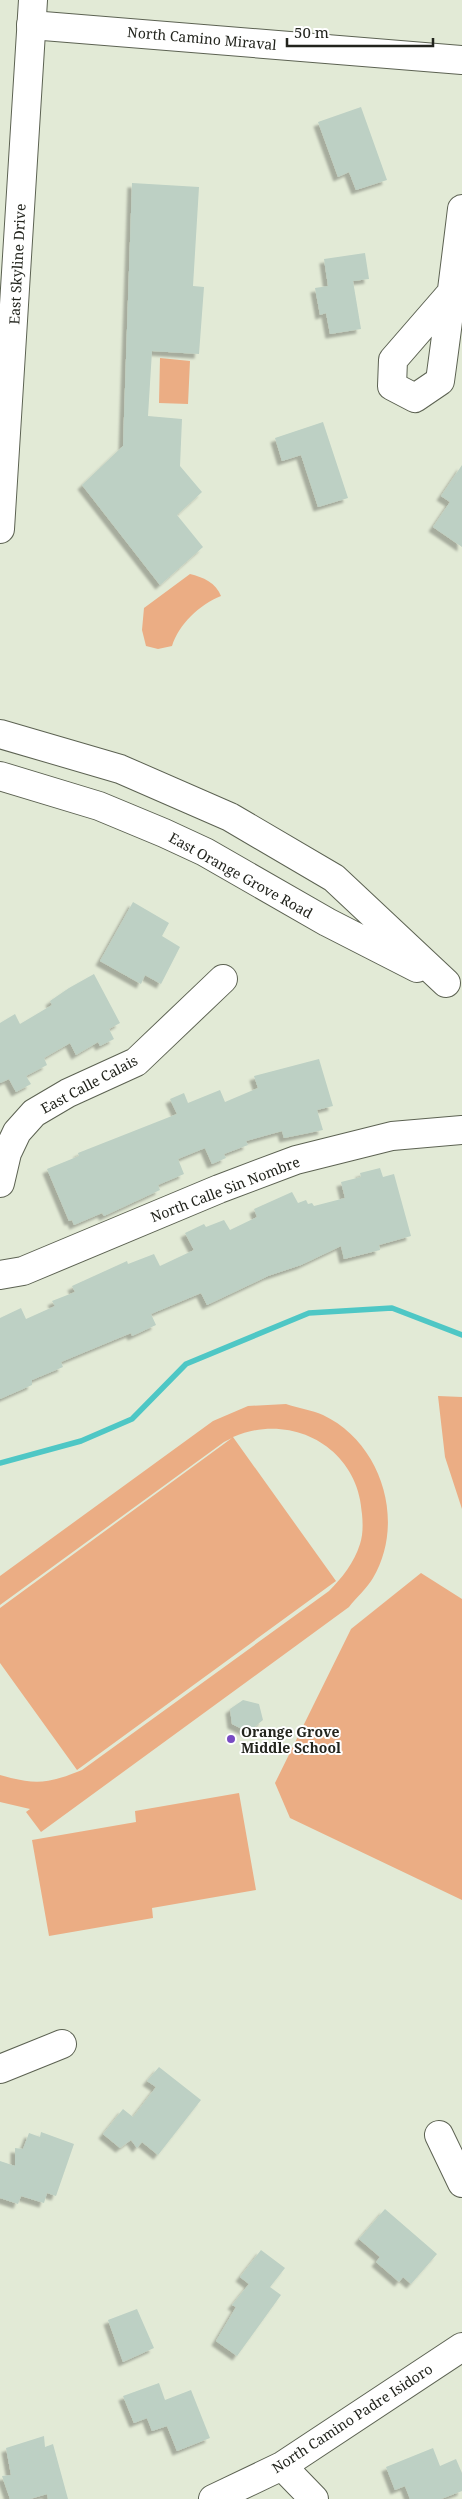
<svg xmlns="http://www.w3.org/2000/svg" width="462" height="2499" font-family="'Noto Serif',serif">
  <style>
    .green { fill: #ebad84 }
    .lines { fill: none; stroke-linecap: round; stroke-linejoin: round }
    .stream { stroke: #4ec7c5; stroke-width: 5.5 }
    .building { fill: #bdd0c4; filter: url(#shadow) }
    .minor-casing { stroke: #5c6252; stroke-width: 30 }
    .major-casing { stroke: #5c6252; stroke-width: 30 }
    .minor { stroke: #fff; stroke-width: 28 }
    .major { stroke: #fff; stroke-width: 28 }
    .poi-dot { fill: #784bc3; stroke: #fff; stroke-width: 2 }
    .labels { text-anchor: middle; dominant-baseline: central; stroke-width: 4; stroke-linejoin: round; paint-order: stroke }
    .street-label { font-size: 14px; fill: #22241d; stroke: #fff }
    .poi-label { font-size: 14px; font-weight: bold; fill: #22241d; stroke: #fff; text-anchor: start }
  </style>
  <defs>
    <filter id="shadow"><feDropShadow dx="-4.5" dy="4.5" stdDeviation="1" flood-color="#0004"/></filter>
  </defs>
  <rect width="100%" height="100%" fill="#e2ead6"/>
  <path class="green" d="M160 358 190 361 188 404 159 403Z
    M190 574C203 577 216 583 221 596 199 605 179 624 172 646L158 649 146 646 142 630 144 608Z
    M438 1396 462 1397V1509L445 1457Z
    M286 1404C298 1408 312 1410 323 1415 382 1443 406 1522 373 1578 367 1588 356 1598 349 1607L41 1832 26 1812 30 1809 0 1802V1775C35 1785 48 1784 82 1770L329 1591C342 1578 354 1563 360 1544 363 1535 363 1524 362 1514 359 1448 292 1411 233 1437L336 1581 77 1770 0 1663V1608L232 1438 224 1442 0 1605V1576L213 1421 248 1406Z
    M421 1573 462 1599V1900L290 1818 275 1783 351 1629Z
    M239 1793 256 1890 152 1908 153 1918 49 1936 32 1840 136 1822 135 1811Z"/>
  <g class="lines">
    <path class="stream" d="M0 1463 81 1441 132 1419 186 1364 309 1313 392 1308 462 1335"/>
  </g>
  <path class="building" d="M361 107 387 180 356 190 349 172 338 177 318 122Z
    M132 183 199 187 193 286 204 287 199 354 152 351 148 416 182 419 180 466 202 492 177 515 203 547 160 585 82 485 123 446Z
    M365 253 369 279 353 281 361 329 330 334 326 313 320 315 315 288 328 286 324 259Z
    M323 422 348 498 318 507 301 455 282 461 275 438Z
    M462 465V547L433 527 450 502 441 496Z
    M133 902 169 923 162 936 180 947 161 984 145 975 141 984 100 961Z
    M94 974 120 1023 109 1029 114 1039 100 1046 98 1042 76 1055 70 1043 44 1058 47 1065 26 1076 31 1084 16 1092 9 1079 0 1083V1023L15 1014 20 1024 52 1005 50 1001 69 988Z
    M319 1059 333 1106 317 1110 323 1130 284 1138 282 1131 246 1141 248 1145 224 1154 226 1158 212 1164 205 1148 178 1159 184 1174 158 1185 160 1190 104 1216 102 1213 74 1225 72 1220 69 1221 47 1169 79 1156 78 1153 177 1114 170 1099 184 1093 188 1103 220 1090 225 1102 258 1088 254 1076Z
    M380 1168 383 1177 394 1174 411 1236 379 1245 380 1250 344 1259 341 1246 301 1265 268 1276 207 1305 201 1293 151 1314 156 1325 132 1336 131 1333 61 1362 63 1367 32 1380V1385L0 1399V1318L21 1308 26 1319 55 1306 52 1301 75 1292 72 1286 127 1261 128 1264 154 1254 160 1266 194 1250 185 1233 204 1224 206 1227 224 1220 230 1230 257 1217 254 1209 292 1192 298 1203 306 1200 308 1204 312 1203 314 1206 345 1198 341 1182 361 1177 360 1173Z
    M243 1700 259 1704 263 1720 248 1732 232 1724 230 1709Z
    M159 2067 201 2100 158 2155 142 2142 137 2148 131 2140 120 2148 103 2134 123 2109 133 2117 156 2087 147 2081Z
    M41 2132 74 2144 56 2196 47 2193 44 2203 21 2196 18 2204 0 2198V2161L15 2166V2148L23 2149 29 2133 40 2137Z
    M385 2209 437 2254 411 2284 403 2277 399 2282 376 2262 380 2257 359 2239Z
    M261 2250 285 2268 270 2287 281 2295 237 2356 216 2341 236 2307 232 2305 249 2284 240 2277Z
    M137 2309 154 2348 123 2362 108 2320Z
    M159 2383 165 2400 191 2390 210 2438 177 2451 167 2426 152 2431 147 2418 134 2423 123 2396Z
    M44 2436 45 2447 53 2444 68 2499H48L47 2494 30 2499H10L2 2476 11 2475 6 2448Z
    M433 2448 440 2466 456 2459 462 2473V2491L441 2499H410L405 2486 395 2490 386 2467Z"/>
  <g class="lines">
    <g class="minor-casing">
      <path id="minor" d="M31 25 462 60
        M452 292 393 360 392 386 415 398 440 381C448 324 455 266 462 209
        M0 1183 7 1153 17 1132 34 1113 68 1093 136 1062 223 979
        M0 1275 23 1271 219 1189 296 1160 392 1136 462 1130
        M0 2069 62 2044
        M439 2135 462 2183
        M282 2466 314 2499
        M213 2499 282 2466 462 2347"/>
    </g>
    <g class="major-casing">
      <path id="major" d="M0 529 33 0
        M0 734 120 769 230 817 334 878 446 983
        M0 776 99 806 164 833 205 852 327 922 417 968"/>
    </g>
    <use href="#minor" class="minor"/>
    <use href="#major" class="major"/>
  </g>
  <circle class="poi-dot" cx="231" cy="1739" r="5"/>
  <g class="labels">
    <g class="street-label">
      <text transform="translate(202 38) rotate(5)">North Camino Miraval</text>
      <text transform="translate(17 264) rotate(-87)">East Skyline Drive</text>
      <text transform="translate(241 875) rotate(29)">East Orange Grove Road</text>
      <text transform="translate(89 1084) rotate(-28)">East Calle Calais</text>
      <text transform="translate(225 1189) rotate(-21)">North Calle Sin Nombre</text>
      <text transform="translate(352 2418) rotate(-33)">North Camino Padre Isidoro</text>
    </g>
    <g class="poi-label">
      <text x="241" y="1731">Orange Grove<tspan x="241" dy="16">Middle School</tspan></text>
    </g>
  </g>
  <path d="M287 38v8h146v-8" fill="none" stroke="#22241d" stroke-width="2.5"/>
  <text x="294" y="38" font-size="15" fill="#22241d" stroke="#ffffff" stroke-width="4" paint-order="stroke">50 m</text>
</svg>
